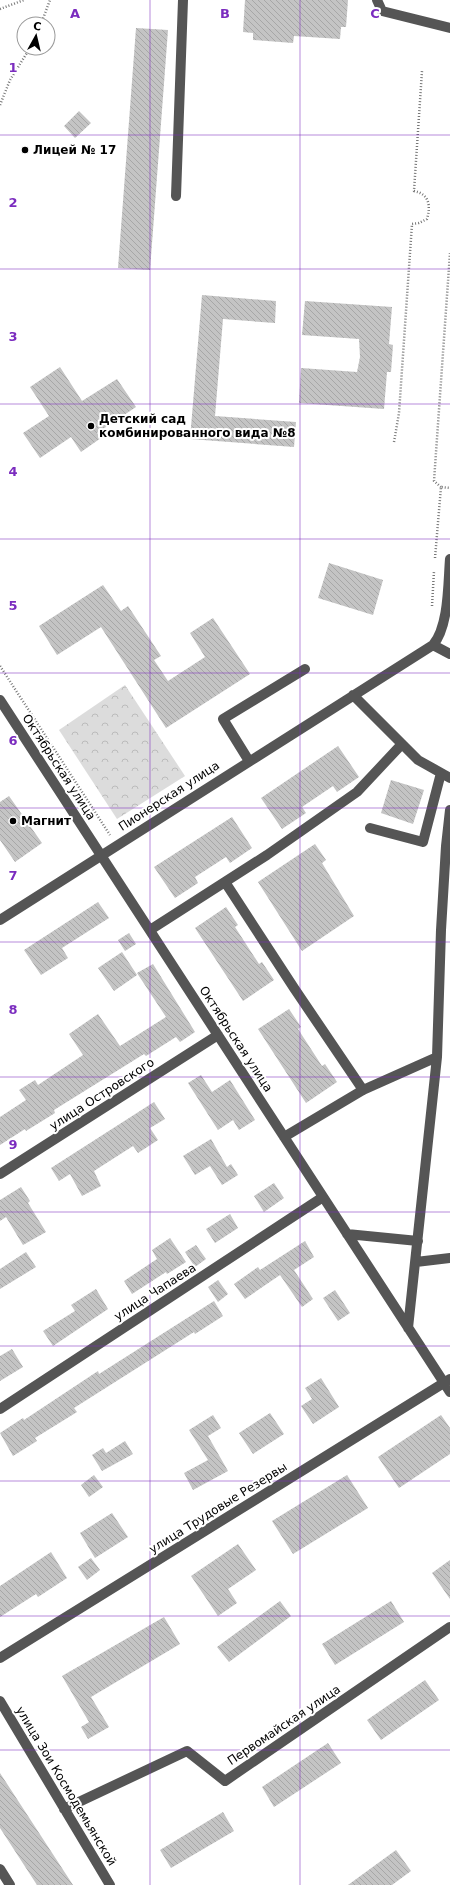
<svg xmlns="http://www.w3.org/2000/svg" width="450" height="1885" font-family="'DejaVu Sans',sans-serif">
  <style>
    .forest { fill: url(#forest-crowns) }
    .building { fill: url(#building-back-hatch) }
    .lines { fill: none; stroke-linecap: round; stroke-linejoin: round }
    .path { stroke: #777; stroke-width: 2.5; stroke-dasharray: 1 2; stroke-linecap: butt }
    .minor { stroke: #555; stroke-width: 10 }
    .grid { fill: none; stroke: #7b2cbf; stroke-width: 1; stroke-opacity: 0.55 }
    .poi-dot { fill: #000; stroke: #fff; stroke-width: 1.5 }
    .labels { text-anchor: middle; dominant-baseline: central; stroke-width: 4; stroke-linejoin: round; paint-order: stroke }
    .poi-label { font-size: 12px; font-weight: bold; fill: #000; stroke: #fff; text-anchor: start }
    .street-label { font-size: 12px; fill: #000; stroke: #fff }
    .grid-label { font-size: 13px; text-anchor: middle; font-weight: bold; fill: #7b2cbf; stroke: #fff; stroke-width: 4; stroke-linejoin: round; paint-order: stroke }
  </style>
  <defs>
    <pattern id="forest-crowns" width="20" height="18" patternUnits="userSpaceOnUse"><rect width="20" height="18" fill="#dcdcdc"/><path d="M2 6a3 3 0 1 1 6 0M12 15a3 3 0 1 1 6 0" fill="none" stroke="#bbb"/></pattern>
    <pattern id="building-back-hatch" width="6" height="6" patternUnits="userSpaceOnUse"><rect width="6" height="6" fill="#c4c4c4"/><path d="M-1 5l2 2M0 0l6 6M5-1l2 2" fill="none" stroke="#a7a7a7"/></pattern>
  </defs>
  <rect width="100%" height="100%" fill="#fff"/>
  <path class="forest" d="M125 685 185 776 117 819 59 730Z"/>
  <path class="building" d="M245 0H348L346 27H341L340 39 294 36 293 43 253 40V33L243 32Z
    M136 28 168 30 150 270 118 268Z
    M79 111 91 123 75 138 64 126Z
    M202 295 276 301 275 323 223 319 215 416 296 422 294 447 190 439Z
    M305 301 392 307 389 344 393 345 391 372H387L384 409 299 403 301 368 357 372 360 357 359 339 302 335Z
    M60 367 82 401 117 379 136 407 97 433 101 438 81 452 71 437 40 458 23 433 49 416 30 387Z
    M329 563 383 580 373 615 318 598Z
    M103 585 121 611 128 606 161 656 154 660 168 681 205 657 190 633 213 618 250 674 166 728 101 627 57 655 39 626Z
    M338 746 359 777 337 792 333 786 302 807 306 813 282 829 261 798Z
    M391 780 424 790 413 824 381 813Z
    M9 796 42 843 15 862 0 840V802Z
    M232 817 252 848 230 863 226 857 195 877 198 883 175 898 154 867Z
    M315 844 326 860 322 863 354 916 302 951 258 882Z
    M98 902 109 918 62 948 68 958 41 975 24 950Z
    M226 907 238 925 235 927 259 964 262 962 274 980 243 1001 195 928Z
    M129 933 136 944 125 951 118 940Z
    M122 952 137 975 114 991 98 968Z
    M153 964 195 1032 180 1042 176 1037 146 1056 144 1054 54 1110 55 1113 26 1131 25 1129 0 1145V1117L26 1100 19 1090 35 1080 38 1085 83 1055 69 1034 98 1014 120 1046 166 1017 137 973Z
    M289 1009 301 1027 298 1029 322 1066 325 1064 337 1082 306 1103 258 1029Z
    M201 1075 212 1092 230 1080 255 1120 239 1130 233 1120 218 1130 188 1083Z
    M154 1102 165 1119 150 1128 158 1140 138 1153 133 1146 94 1171 101 1186 82 1196 70 1174 59 1181 51 1168Z
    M211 1139 227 1167 231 1164 238 1175 222 1185 210 1166 195 1175 183 1156Z
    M274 1183 284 1198 264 1212 254 1196Z
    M21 1187 30 1201 28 1203 46 1232 23 1245 6 1217 0 1221V1200Z
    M230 1214 238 1228 215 1243 206 1229Z
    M170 1238 186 1262 167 1274 166 1272 132 1294 124 1281 157 1259 152 1250Z
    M305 1241 314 1257 294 1270 313 1299 302 1307 280 1275 245 1299 234 1284 258 1267 260 1270Z
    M196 1245 206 1259 195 1267 185 1252Z
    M26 1252 36 1267 0 1289V1269Z
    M218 1280 228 1294 218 1302 208 1287Z
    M96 1289 108 1309 53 1346 43 1331 75 1311 71 1305Z
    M335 1290 350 1313 338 1321 323 1298Z
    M214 1301 223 1316 195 1334 194 1332 74 1408 77 1412 35 1438 37 1441 13 1456 0 1433 23 1418 24 1420 98 1371 99 1374Z
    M12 1349 23 1367 0 1381V1356Z
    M321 1378 339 1407 313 1424 301 1406 312 1399 305 1388Z
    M270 1413 284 1434 253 1454 239 1433Z
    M213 1415 221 1428 208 1436 228 1471 193 1490 184 1473 208 1460 189 1430Z
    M441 1415 450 1428V1454L399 1488 378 1457Z
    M125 1441 133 1454 102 1471 92 1455 103 1448 106 1453Z
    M94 1475 103 1487 89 1497 81 1485Z
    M347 1475 368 1508 293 1554 272 1521Z
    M112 1513 128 1537 95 1558 80 1533Z
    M238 1544 256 1570 228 1589 237 1603 218 1616 191 1576Z
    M51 1552 67 1578 38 1597 36 1594 0 1617V1586Z
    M91 1558 100 1570 87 1580 78 1567Z
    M450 1560V1599L432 1573Z
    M280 1601 291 1616 229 1662 217 1647Z
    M391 1601 404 1622 335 1665 322 1644Z
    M164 1617 180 1644 91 1697 109 1727 88 1739 81 1727 89 1722 62 1676Z
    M425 1680 439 1700 381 1740 367 1720Z
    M328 1743 341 1763 274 1807 262 1787Z
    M0 1773 73 1885H37L0 1828Z
    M223 1812 234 1831 171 1868 160 1850Z
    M396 1850 411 1871 392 1885H348Z"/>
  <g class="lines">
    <path class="path" d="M0 9 24 0
      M41 24 50 0
      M0 105 10 80 30 48
      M394 442 399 413 412 224 419 223 427 219C431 205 429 194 414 191L422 71
      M441 487 434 481 450 253
      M435 558 441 487 450 488
      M432 606 434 571
      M0 666 110 835"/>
    <path class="minor" d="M377 0 382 11 450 28
      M176 196 183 0
      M433 645 450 654
      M353 695 418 760 450 778
      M0 700 450 1392
      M249 761 223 719 305 669
      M370 828 423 842 441 773
      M225 882 294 988 363 1090
      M0 920 433 645C449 626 448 584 450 559
      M150 930 267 855 357 792 402 744
      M284 1137 363 1090 437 1057
      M0 1174 218 1035
      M347 1234 418 1241
      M416 1262 450 1258
      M408 1328 437 1057 441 930 446 846 450 810
      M0 1409 323 1197
      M0 1658 450 1379
      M0 1701 110 1885
      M64 1809 187 1751 225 1781 450 1627
      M0 1869 10 1885"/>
  </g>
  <path class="grid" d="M150 0V1885M300 0V1885M0 135H450M0 269H450M0 404H450M0 539H450M0 673H450M0 808H450M0 942H450M0 1077H450M0 1212H450M0 1346H450M0 1481H450M0 1616H450M0 1750H450"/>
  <g class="poi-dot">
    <circle cx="25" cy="150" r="4"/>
    <circle cx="91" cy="426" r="4"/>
    <circle cx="13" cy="821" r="4"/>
  </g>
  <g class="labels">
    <g class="poi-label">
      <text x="33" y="150">Лицей № 17</text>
      <text x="99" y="419">Детский сад<tspan x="99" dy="14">комбинированного вида №8</tspan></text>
      <text x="21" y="821">Магнит</text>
    </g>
    <g class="street-label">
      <text transform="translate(59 767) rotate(57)">Октябрьская улица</text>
      <text transform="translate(169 796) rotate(-33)">Пионерская улица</text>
      <text transform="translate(236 1039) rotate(57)">Октябрьская улица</text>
      <text transform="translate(102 1094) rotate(-33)">улица Островского</text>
      <text transform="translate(155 1292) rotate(-33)">улица Чапаева</text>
      <text transform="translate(218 1508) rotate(-32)">улица Трудовые Резервы</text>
      <text transform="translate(284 1725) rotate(-34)">Первомайская улица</text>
      <text transform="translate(66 1786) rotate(59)">улица Зои Космодемьянской</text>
    </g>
  </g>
  <g class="grid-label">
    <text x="75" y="18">A</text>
    <text x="225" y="18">B</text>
    <text x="375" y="18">C</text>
    <text x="13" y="72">1</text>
    <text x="13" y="207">2</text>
    <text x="13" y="341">3</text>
    <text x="13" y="476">4</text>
    <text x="13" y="610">5</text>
    <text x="13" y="745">6</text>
    <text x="13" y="880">7</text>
    <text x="13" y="1014">8</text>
    <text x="13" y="1149">9</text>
  </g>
  <g transform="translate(36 36) rotate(8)"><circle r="19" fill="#ffffff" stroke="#999999"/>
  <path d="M0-3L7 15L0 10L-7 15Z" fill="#000000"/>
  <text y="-6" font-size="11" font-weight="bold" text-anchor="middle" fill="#000000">С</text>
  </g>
</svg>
